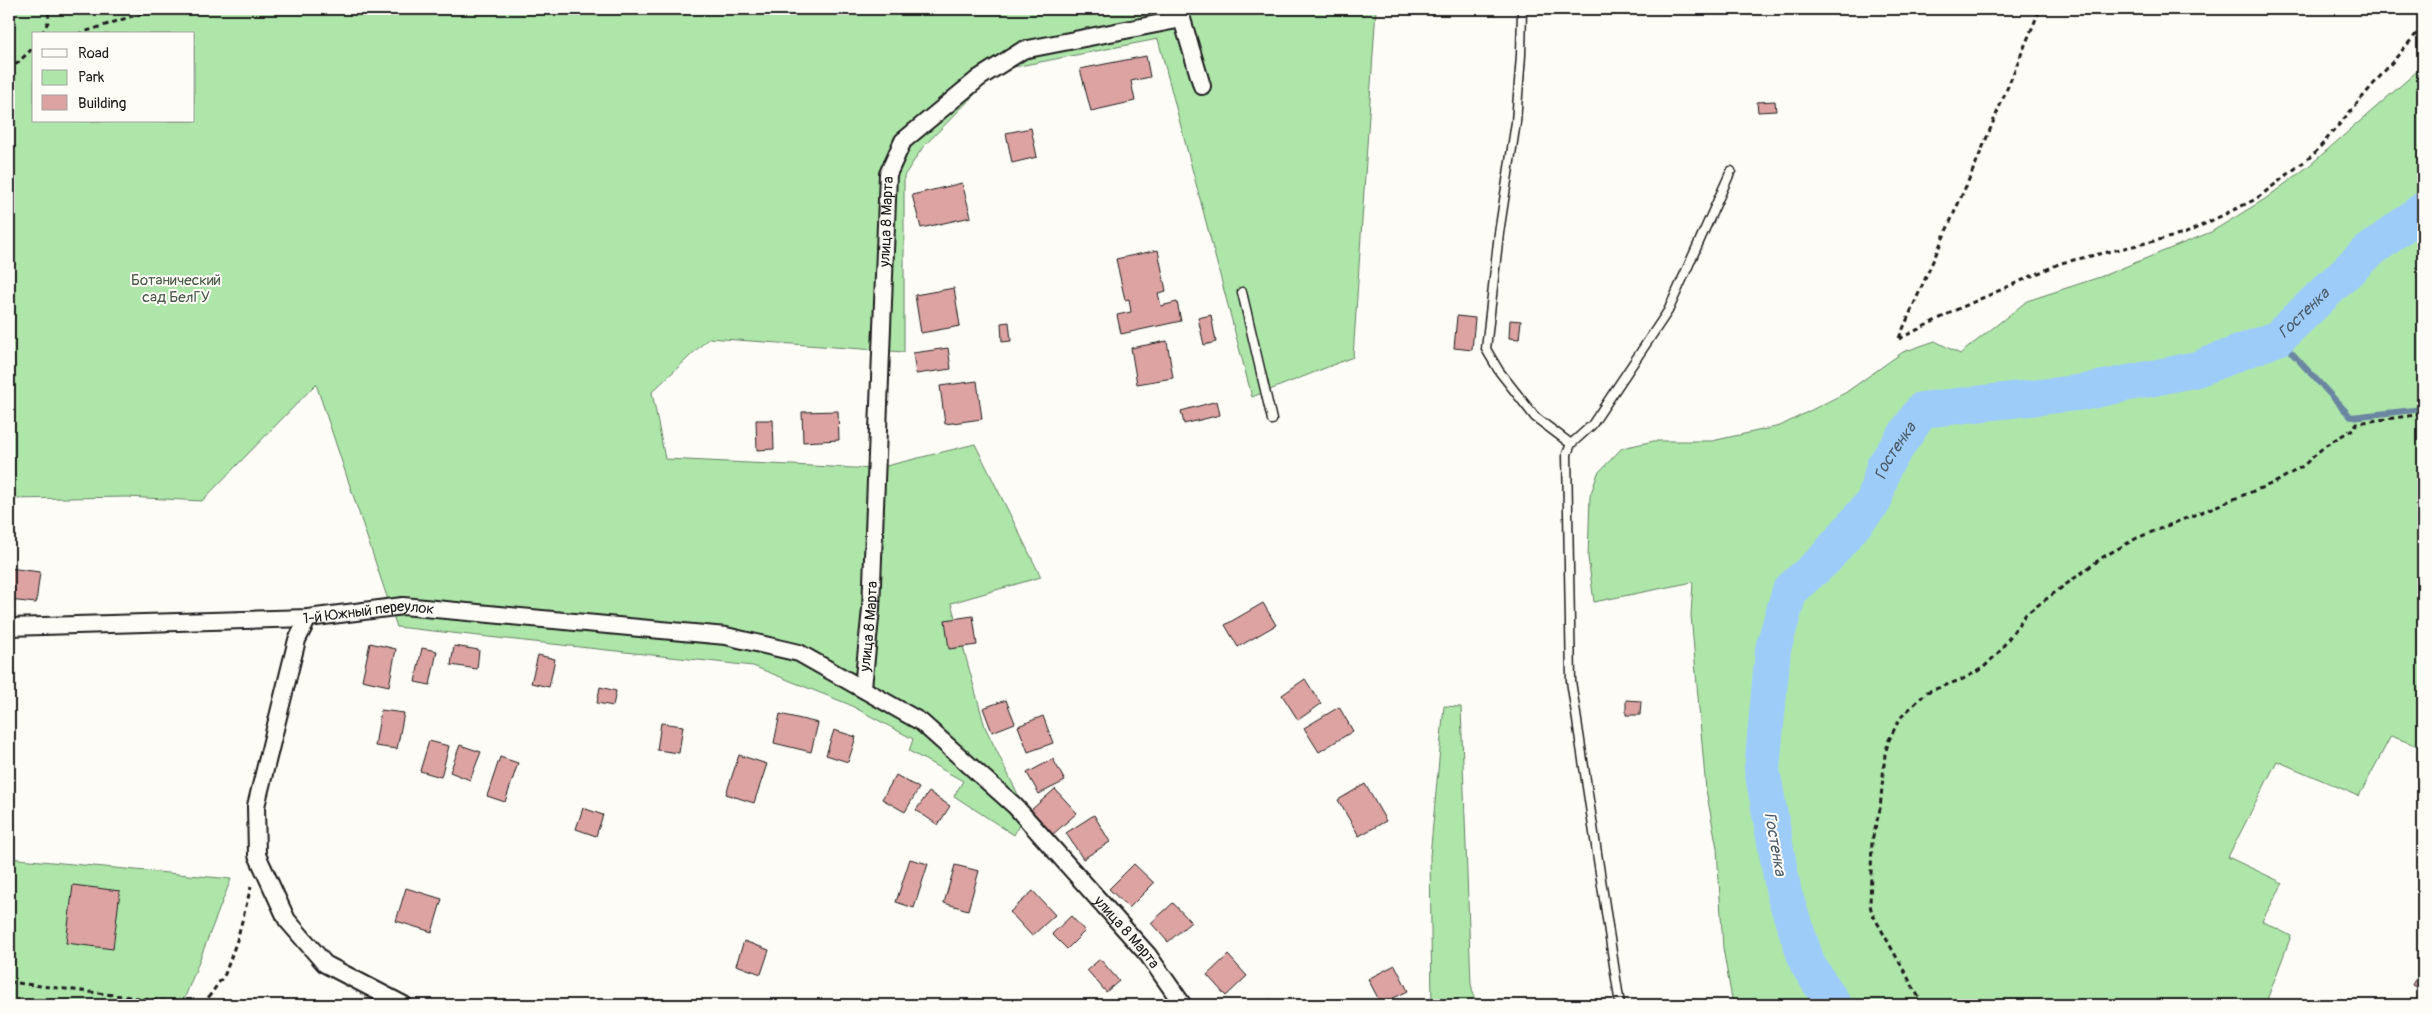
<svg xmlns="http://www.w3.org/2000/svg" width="2432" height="1014" font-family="Pangolin,sans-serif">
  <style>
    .green { fill: #aee6aa; stroke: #658163; fill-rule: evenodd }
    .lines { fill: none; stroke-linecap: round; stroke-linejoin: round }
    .stream { stroke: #6a86a1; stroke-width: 6 }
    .river { stroke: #9eccf9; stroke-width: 36 }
    .building { fill: #dda3a2; stroke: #1c1c1c }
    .lane-casing { stroke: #1c1c1c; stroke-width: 11 }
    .street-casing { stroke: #1c1c1c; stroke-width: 20 }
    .path { stroke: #1c1c1c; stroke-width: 3; stroke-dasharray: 5 4; stroke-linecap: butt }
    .lane { stroke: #fdfcf7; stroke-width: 8 }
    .street { stroke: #fdfcf7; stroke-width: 16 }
    .labels { text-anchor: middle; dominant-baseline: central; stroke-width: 4; stroke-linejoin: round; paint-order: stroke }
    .street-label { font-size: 15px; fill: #1c1c1c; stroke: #fdfcf7 }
    .park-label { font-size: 15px; fill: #485947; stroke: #fdfcf7 }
    .water-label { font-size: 16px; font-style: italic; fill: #4a5a69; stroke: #fdfcf7 }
  </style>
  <rect width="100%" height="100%" fill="#fdfcf7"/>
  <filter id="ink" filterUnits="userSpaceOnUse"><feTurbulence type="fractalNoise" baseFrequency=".02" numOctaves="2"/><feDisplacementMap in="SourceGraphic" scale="10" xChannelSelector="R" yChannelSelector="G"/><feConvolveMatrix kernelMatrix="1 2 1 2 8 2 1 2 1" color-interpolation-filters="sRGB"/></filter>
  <g filter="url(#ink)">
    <path class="green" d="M9 9H1376L1353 357 1252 397 1158 39 999 70 923 147 904 176V352L709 338 652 392 665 459 874 469 975 444 1041 577 951 603 985 727 1026 811 1014 835 954 796 963 781 909 751 913 739 848 704 753 666 397 627 316 384 202 501 127 497 9 499ZM34 34H194V121H34Z
      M2423 66V748L2391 736 2359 796 2277 761 2228 857 2283 883 2262 921 2291 936 2265 1005H1733L1723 948 1717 848 1706 790 1691 615 1693 582 1594 602 1588 557 1590 496 1598 473 1622 448 1654 441H1712L1780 426 1845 393 1903 352 1935 341 1960 354 2027 301 2100 277 2211 232 2265 199 2310 165Z
      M1444 706 1461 707 1471 984 1476 1005H1432L1430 856Z
      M9 858 231 879 182 1005H9Z"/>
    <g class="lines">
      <path class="stream" d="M2278 338 2351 417 2423 409"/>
      <path class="river" id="s1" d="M1834 1005 1808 965 1784 894 1762 769 1773 649 1790 590 1824 560 1874 501 1884 466 1922 410 2085 392 2197 369 2278 338 2363 256 2423 210"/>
    </g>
    <path class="building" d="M1146 56 1150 77 1131 81 1135 101 1091 111 1080 69Z
      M1775 101 1776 111 1758 112 1757 102Z
      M1031 128 1037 157 1012 163 1006 133Z
      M962 183 971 217 921 228 912 195Z
      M1158 250 1166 291 1158 293 1161 306 1177 302 1181 321 1121 334 1117 315 1131 312 1129 299 1125 300 1116 259Z
      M954 288 960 326 921 333 915 295Z
      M1211 315 1216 342 1204 345 1198 318Z
      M1457 316 1475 318 1472 350 1454 348Z
      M1510 320 1521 321 1519 339 1509 338Z
      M1009 322 1011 341 1002 342 1001 323Z
      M1167 341 1173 378 1137 384 1131 348Z
      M948 348 951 369 916 374 913 353Z
      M977 381 982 419 945 424 940 386Z
      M1217 401 1220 415 1184 424 1181 411Z
      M838 411 839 440 803 442 802 412Z
      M756 420H773L774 449 757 450Z
      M9 568 40 572 36 603 9 600Z
      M1263 603 1276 625 1238 647 1225 625Z
      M973 616 977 645 949 649 945 620Z
      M370 643 396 649 389 686 362 680Z
      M454 646 479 650 477 669 451 665Z
      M422 648 437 651 430 685 415 682Z
      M538 655 555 659 549 687 531 683Z
      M1305 679 1321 704 1298 720 1282 695Z
      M600 687 616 691 613 706 597 703Z
      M1006 700 1015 723 992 732 983 708Z
      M1626 700 1641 701 1640 715H1626Z
      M1339 707 1353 731 1319 752 1304 728Z
      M381 710 404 713 397 749 375 746Z
      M780 714 818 723 811 752 774 743Z
      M1043 716 1053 743 1028 752 1018 726Z
      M661 723 683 726 679 753 657 750Z
      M834 730 856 737 848 762 826 755Z
      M429 741 449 746 441 777 420 771Z
      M460 745 481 752 470 780 450 772Z
      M739 755 767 764 754 803 726 794Z
      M500 757 518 763 505 802 487 796Z
      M1053 759 1065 781 1039 794 1027 773Z
      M896 775 919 788 905 812 882 799Z
      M1365 784 1386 821 1359 836 1338 800Z
      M1055 789 1077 813 1052 835 1031 810Z
      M929 792 950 806 938 825 916 810Z
      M583 808 603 815 596 836 576 829Z
      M1094 815 1110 842 1083 859 1066 833Z
      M910 859 928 864 914 908 896 902Z
      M1134 864 1154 883 1129 908 1109 889Z
      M955 865 979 871 968 910 944 903Z
      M73 885 120 891 113 949 66 943Z
      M406 888 442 899 432 932 396 921Z
      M1033 891 1055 915 1032 936 1010 912Z
      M1173 903 1191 922 1168 942 1151 923Z
      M1071 916 1085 931 1067 949 1052 934Z
      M744 941 769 950 761 974 736 965Z
      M1228 955 1247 976 1226 996 1207 975Z
      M1100 959 1119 981 1106 992 1087 970Z
      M1395 965 1408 991 1381 1004 1368 979Z
      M2423 965V990L2413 985Z
      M1270 999 1274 1005H1259Z"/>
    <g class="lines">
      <g class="lane-casing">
        <path id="lane" d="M1522 9 1521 55 1516 122 1499 233 1486 349 1499 371 1535 417 1571 444 1567 454 1571 681 1620 1005
          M1242 292 1272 420
          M1571 444 1592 425 1668 311 1731 171"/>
      </g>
      <g class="street-casing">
        <g id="street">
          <path d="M308 618 297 640 256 806 257 855 287 920 325 964 404 1005"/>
          <path id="s2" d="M9 627 308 618 403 606 726 636 799 653 921 722 1015 806 1148 955 1183 1005"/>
          <path id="s3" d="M863 687 871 609 888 174 903 141 979 78 1023 50 1182 19 1202 86"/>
        </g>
      </g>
      <path class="path" d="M42 34 49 20 48 9
        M78 34 154 9
        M9 71 34 47
        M1899 338 1977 161 2040 9
        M1899 339 1960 308 2061 263 2184 234 2256 199 2314 154 2423 26
        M9 982 195 1005
        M203 1005 225 974 237 940 251 887
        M1923 1005 1872 913 1870 905 1872 840 1880 809 1885 754 1889 740 1900 718 1927 692 1963 679 1983 668 1999 652 2026 614 2103 557 2137 538 2276 482 2303 466 2326 445 2353 429 2357 423 2423 414"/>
      <use href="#lane" class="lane"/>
      <use href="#street" class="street"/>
    </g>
  </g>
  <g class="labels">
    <g class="street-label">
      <text stroke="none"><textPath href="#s3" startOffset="466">улица 8 Марта</textPath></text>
      <text stroke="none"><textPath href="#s2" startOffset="360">1-й Южный переулок</textPath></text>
      <text stroke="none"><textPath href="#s3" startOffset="61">улица 8 Марта</textPath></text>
      <text stroke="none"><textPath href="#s2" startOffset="1229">улица 8 Марта</textPath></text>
    </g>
    <g class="park-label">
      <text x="176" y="280">Ботанический<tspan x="176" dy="17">сад БелГУ</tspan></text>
    </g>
    <g class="water-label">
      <text stroke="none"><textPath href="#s1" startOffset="1059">Гостенка</textPath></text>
      <text stroke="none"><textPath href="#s1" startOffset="609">Гостенка</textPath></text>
      <text transform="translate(1775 844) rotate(80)">Гостенка</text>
    </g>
  </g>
  <rect width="2432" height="1014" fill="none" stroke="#fdfcf7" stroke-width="30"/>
  <rect x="15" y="15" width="2402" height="984" fill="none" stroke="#1c1c1c" stroke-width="2" filter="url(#ink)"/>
  <rect x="32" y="32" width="162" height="90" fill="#fdfcf7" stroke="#a3a29f"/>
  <rect x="42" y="49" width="25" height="8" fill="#fdfcf7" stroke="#a3a29f"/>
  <text x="78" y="58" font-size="15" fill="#1c1c1c">Road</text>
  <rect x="42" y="70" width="25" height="15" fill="#aee6aa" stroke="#a3a29f"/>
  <text x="78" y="82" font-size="15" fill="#1c1c1c">Park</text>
  <rect x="42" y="95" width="25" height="15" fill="#dda3a2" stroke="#a3a29f"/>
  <text x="78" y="108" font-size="15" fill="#1c1c1c">Building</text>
</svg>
